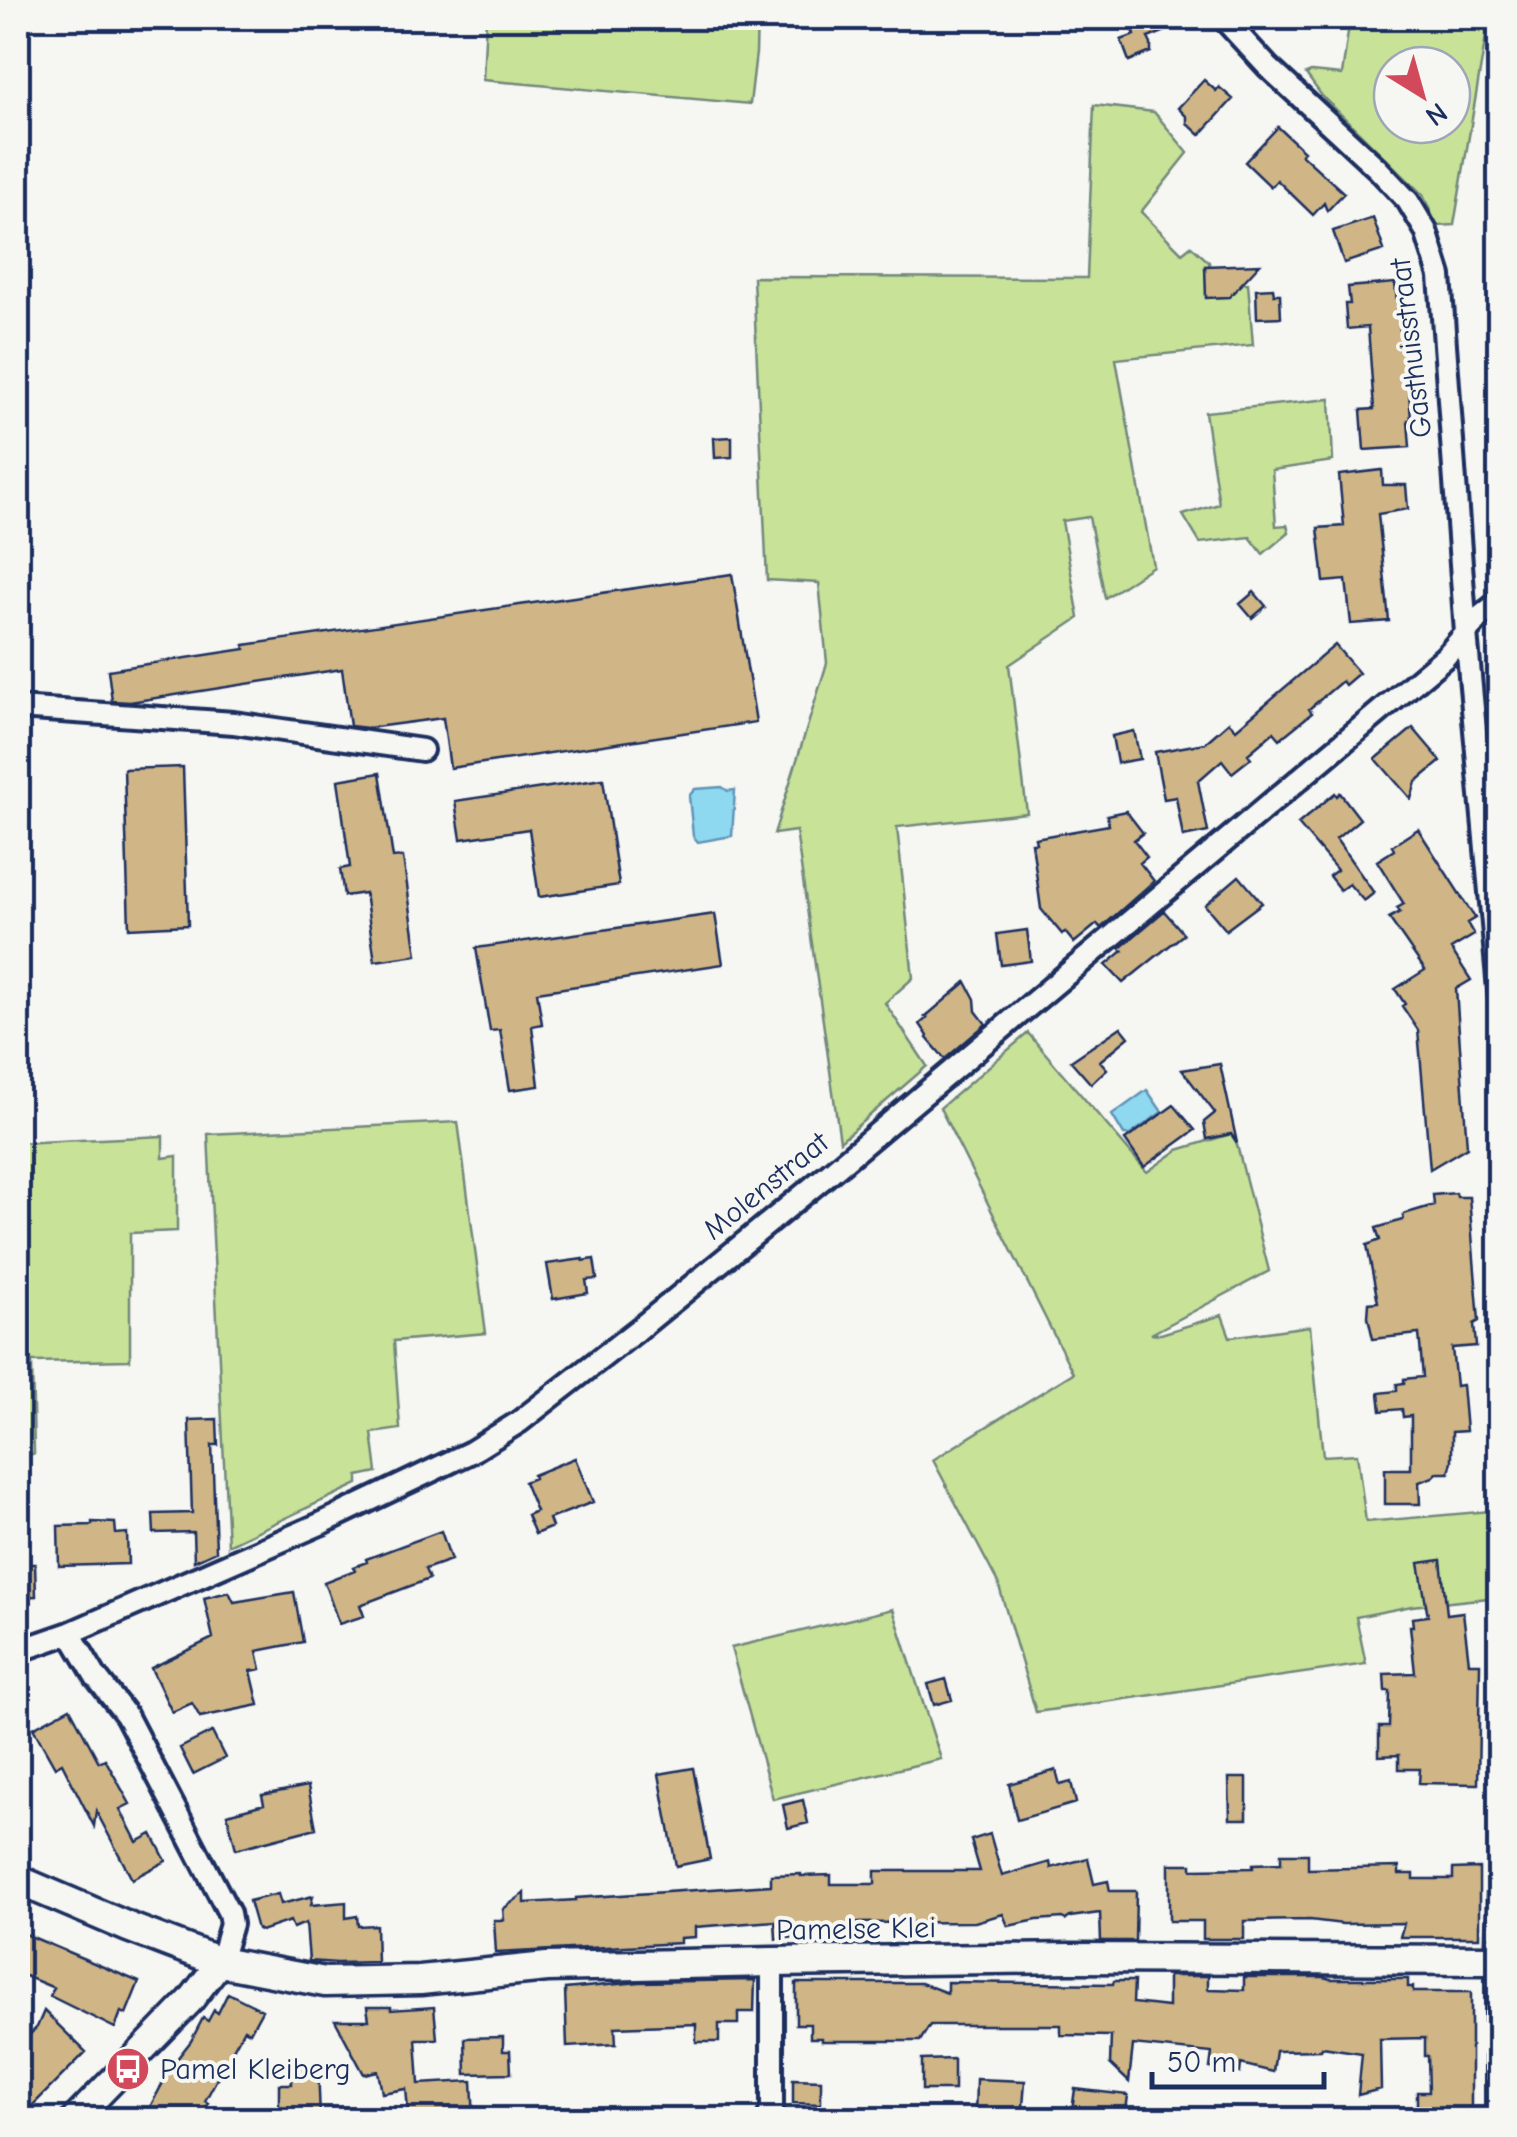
<svg xmlns="http://www.w3.org/2000/svg" width="1517" height="2137" font-family="'Comic Neue',sans-serif">
  <style>
    .green { fill: #c8e298; stroke: #72887b; stroke-width: 2.5; fill-rule: evenodd }
    .water { fill: #8ed8f0; stroke: #6094b6; stroke-width: 2.5 }
    .building { fill: #d0b686; stroke: #1b2f5e; stroke-width: 2.5 }
    .lines { fill: none; stroke-linecap: round; stroke-linejoin: round }
    .minor-casing { stroke: #1b2f5e; stroke-width: 28 }
    .tertiary-casing { stroke: #1b2f5e; stroke-width: 32 }
    .secondary-casing { stroke: #1b2f5e; stroke-width: 35 }
    .minor { stroke: #f6f6f2; stroke-width: 20 }
    .tertiary { stroke: #f6f6f2; stroke-width: 25 }
    .secondary { stroke: #f6f6f2; stroke-width: 28 }
    .labels { text-anchor: middle; dominant-baseline: central; stroke-width: 8; stroke-linejoin: round; paint-order: stroke }
    .street-label { font-size: 30px; fill: #1b2f5e; stroke: #f6f6f2 }
    .poi-label { font-size: 30px; fill: #1b2f5e; stroke: #f6f6f2; text-anchor: start }
  </style>
  <rect width="100%" height="100%" fill="#f6f6f2"/>
  <filter id="ink" filterUnits="userSpaceOnUse"><feTurbulence type="fractalNoise" baseFrequency=".01" numOctaves="2"/><feDisplacementMap in="SourceGraphic" scale="20" xChannelSelector="R" yChannelSelector="G"/><feConvolveMatrix kernelMatrix="1 2 1 2 8 2 1 2 1" color-interpolation-filters="sRGB"/></filter>
  <g filter="url(#ink)">
    <path class="green" d="M486 18H757L756 53 750 104 483 80Z
      M1350 18H1489L1454 225 1437 226 1423 195 1322 96 1306 74 1311 72 1342 75ZM1452 65V125H1392V65Z
      M1094 105 1154 112 1188 153 1141 212 1182 253 1191 246 1209 262 1212 286 1248 283 1253 345 1116 359 1153 566 1105 598 1089 517 1062 521 1079 618 1009 665 1027 813 897 827 913 978 885 1003 927 1066 840 1141 796 831 774 834 827 663 819 583 767 580 753 277 1087 278Z
      M1330 399 1333 461 1272 470 1276 526 1287 525 1289 532 1263 554 1250 537 1200 543 1183 515 1219 504 1205 412Z
      M1028 1033 1147 1172 1178 1150 1234 1133 1269 1271 1151 1334H1161L1222 1315 1230 1337 1310 1326 1323 1456 1357 1454 1366 1522 1490 1511 1488 1598 1412 1606 1356 1617 1366 1664 1036 1712 998 1583 933 1460 1073 1373 940 1108Z
      M458 1122 486 1333 394 1341 400 1429 372 1433 377 1472 358 1476V1484L228 1545 208 1134Z
      M163 1136V1158L177 1156V1231L130 1233V1360L32 1362 34 1454H18V1322L30 1321 26 1227H18V1143Z
      M893 1609 941 1759 773 1799 731 1648Z"/>
    <path class="water" d="M722 787 728 791 735 790 732 836 698 842 693 836 689 796 695 789Z
      M1147 1090 1162 1112 1130 1135H1124L1112 1115Z"/>
    <path class="building" d="M1128 18H1198L1148 38 1151 44V52L1129 61 1121 40 1135 35Z
      M1204 80 1216 91 1219 87 1233 99 1200 135 1187 123V117L1178 108Z
      M1278 127 1304 151 1301 154 1344 193 1327 211 1324 203 1313 215 1277 180 1271 187 1245 162Z
      M1373 218 1384 250 1344 263 1333 231Z
      M1260 264 1229 297 1206 298 1205 266Z
      M1395 283 1402 348H1406L1411 420H1408L1410 447 1364 450 1361 410 1374 409 1368 327 1347 329 1345 304H1350L1348 287Z
      M1273 288 1274 294H1280L1281 317 1257 318 1256 289Z
      M732 437V457L715 458 714 438Z
      M1382 470 1383 485H1406L1408 509 1378 514 1389 621 1351 624 1346 580 1324 582 1318 528 1344 526 1339 475Z
      M732 574 756 722 450 768 443 718 368 728 350 726 342 669 130 702 112 701 108 670 245 649 244 645Z
      M1254 592 1266 606 1252 618 1240 604Z
      M1335 645 1359 673 1345 685 1342 681 1309 709 1312 713 1280 739 1274 732 1248 754 1251 758 1232 773 1222 760 1198 781 1208 832 1183 837 1176 797 1164 799 1155 752 1205 743 1229 722 1236 729Z
      M1413 728 1441 761 1416 782 1411 799 1376 759Z
      M1134 731 1140 759 1117 763 1112 736Z
      M183 767 188 925 129 928 124 769Z
      M380 773 393 858 403 857 417 955 375 961 365 893 344 896 340 869 350 867 338 780Z
      M603 779 619 885 539 897 529 829 461 839 455 801Z
      M1335 793 1337 796 1340 793 1360 819 1336 839 1374 893 1364 901 1349 884 1340 890 1329 876 1337 870 1298 824Z
      M1126 811 1143 833 1134 840 1147 857 1140 863 1154 881 1101 928 1097 924 1074 943 1065 932 1062 934 1041 909 1032 843H1036L1035 838 1109 825 1107 815Z
      M1418 829 1475 918 1467 923 1474 935 1451 949 1471 980 1456 989 1467 1147 1430 1169 1418 1030 1402 1006 1405 1004 1395 989 1425 970 1389 918 1400 912 1397 908 1404 904 1377 861 1394 850 1392 846Z
      M1239 876 1262 903 1226 930 1205 905Z
      M1164 911 1184 934 1123 983 1106 965 1123 951 1120 948Z
      M715 914 723 964 537 992 542 1024 532 1026 539 1086 510 1090 500 1030 490 1031 476 948Z
      M1027 930 1031 961 1001 965 997 934Z
      M966 982 975 999 976 1011 986 1024 945 1059 927 1038 928 1036 920 1024 927 1018 925 1017Z
      M1121 1027 1129 1037 1100 1061 1107 1069 1091 1084 1071 1061Z
      M1220 1064 1237 1143 1231 1134 1207 1139 1204 1122 1215 1113 1182 1070Z
      M1174 1105 1195 1130 1144 1167 1125 1140Z
      M1456 1193 1457 1197H1469L1479 1321 1474 1324 1476 1346 1452 1348 1456 1386 1462 1385 1466 1431 1452 1432V1461L1449 1473H1437L1433 1477 1419 1482 1420 1504H1385V1469H1411V1416L1403 1417 1402 1409 1381 1411 1379 1393 1397 1391V1384L1404 1383V1379L1423 1377 1419 1334 1373 1339 1368 1317 1369 1303 1378 1302 1367 1245 1380 1240 1376 1228 1403 1220 1404 1214 1434 1205 1433 1195Z
      M583 1259V1261L594 1259 597 1279 586 1280 588 1293 553 1299 547 1264Z
      M217 1419 218 1445H212L216 1551 194 1561 193 1532 154 1533 153 1514 192 1513 189 1420Z
      M575 1458 593 1502 549 1519 552 1527 535 1534 527 1515 536 1511 524 1482 534 1478 533 1475Z
      M92 1522 115 1523 116 1534 127 1533 128 1564 59 1566 58 1526 92 1525Z
      M441 1531 451 1560 425 1569 429 1579 360 1605 364 1616 339 1624 324 1582 355 1570 353 1567 367 1562 366 1559Z
      M1441 1560 1447 1614 1463 1612 1469 1663H1480L1478 1784 1419 1783 1420 1769H1399V1755L1379 1756V1727H1389L1390 1691H1385L1384 1674 1415 1673 1410 1626H1413L1412 1618 1428 1616 1419 1563Z
      M18 1564H35L36 1596 18 1597Z
      M229 1592 234 1602 294 1592 303 1642 257 1651 261 1669 251 1671 259 1705 200 1717 192 1703 172 1712 151 1668 213 1638 204 1598Z
      M946 1679 952 1700 934 1705 928 1684Z
      M70 1708 99 1762 105 1759 130 1804 120 1809 137 1842 152 1834 166 1861 132 1879 96 1811 94 1826 62 1763 55 1767 33 1728Z
      M212 1732 225 1758 193 1774 180 1748Z
      M693 1768 710 1859 676 1866 659 1774Z
      M1056 1770 1060 1785 1071 1782 1076 1803 1017 1820 1009 1784Z
      M1229 1778H1247V1819H1230Z
      M308 1786 316 1828 236 1849 227 1814 264 1804 262 1795Z
      M803 1800 808 1823 788 1828 783 1805Z
      M990 1834 1002 1876 1050 1862 1051 1868 1088 1858 1094 1884 1108 1881 1110 1891H1136L1135 1941H1101L1100 1913 1070 1917 1066 1920 1062 1918 1037 1920 1008 1926 1003 1914 975 1922 853 1923 862 1935 810 1936 776 1939 775 1921 695 1927V1937L680 1938V1943L496 1953 494 1920H504L503 1909 525 1893V1903L576 1900V1898L771 1885V1875L801 1874V1876L831 1875V1884H875V1871H980L971 1840Z
      M1281 1854H1308V1869L1399 1867V1874H1414V1879H1453V1869L1479 1868V1937H1400L1404 1923 1343 1924 1310 1920 1244 1921V1939H1203V1921H1169V1864H1192V1869L1253 1868V1864L1281 1863Z
      M278 1894 281 1904 313 1896 311 1905 346 1902V1918L357 1916 358 1926 376 1925 377 1962 337 1963 309 1961 306 1923 293 1928 290 1921 261 1931 257 1929 249 1901Z
      M18 1931 139 1982 126 2014 121 2012 115 2028 50 1996 54 1988 18 1973Z
      M1168 1976H1208V1989L1244 1990V1977H1324L1330 1979H1408V1987H1413V1992H1471V2120H1417V2092H1429L1428 2056H1425V2038L1380 2039 1381 2089 1358 2095 1362 2053 1322 2047 1321 2050 1276 2051 1273 2072 1241 2064 1240 2073 1210 2068 1212 2053 1133 2045 1129 2082 1110 2064 1111 2036 1061 2035V2025H930L920 2041H822V2038H810V2024H796V1983H921L947 1993V1982L1113 1984 1114 1981H1134L1133 2003 1168 2007Z
      M755 1980 754 2012H738V2024H719V2042H696V2024L615 2027 616 2044 567 2047 565 1989 640 1982Z
      M228 1993 262 2010 250 2032 244 2029 205 2101 208 2103 199 2120H143L173 2064 191 2041 203 2018 208 2021 214 2010 218 2013Z
      M367 2007H391V2010L434 2007 437 2039H416L419 2084 472 2081 474 2120H409L406 2089 382 2093 378 2071 364 2074 335 2020H369Z
      M44 2011 86 2052 18 2120V2047L37 2027Z
      M503 2037V2051H510L511 2073 466 2074 465 2038Z
      M954 2059V2090H922V2060Z
      M292 2065 318 2066 320 2118 279 2119V2084H292Z
      M793 2079 821 2080V2104L793 2103Z
      M976 2079 1025 2081 1022 2120H975Z
      M1075 2089 1128 2095 1125 2120H1093V2113L1072 2111Z"/>
    <g class="lines">
      <g class="minor-casing">
        <path id="minor" d="M1223 18 1268 67 1377 168 1408 201 1426 231 1440 276 1466 633 1500 1000
          M18 708 234 723 422 750
          M70 1633 96 1677 126 1715 229 1913 231 1924 220 1962
          M18 1651 70 1633 320 1524 471 1452 519 1422 640 1328 831 1172 1445 657 1481 616 1500 601
          M767 2120 772 2109V1962
          M1497 2120V1960L1500 1857"/>
      </g>
      <g class="tertiary-casing">
        <path id="tertiary" d="M74 2120 190 2001 220 1962"/>
      </g>
      <g class="secondary-casing">
        <path id="secondary" d="M18 1880 128 1927 220 1962 325 1982 420 1980 547 1967 772 1962 1071 1958 1500 1960"/>
      </g>
      <use href="#minor" class="minor"/>
      <use href="#tertiary" class="tertiary"/>
      <use href="#secondary" class="secondary"/>
    </g>
  </g>
  <defs>
    <g id="bus-disc" transform="scale(2.25)"><circle r="9.5" fill="#d1495b" stroke="#f6f6f2"/><path d="M-5-6H5V4H4V6H2V4H-2V6H-4V4H-5ZM-3.5-4V0h7V-4ZM-3.5 1.2v1.5H-2V1.2ZM2 1.2v1.5H3.5V1.2Z" fill="#fff"/></g>
  </defs>
  <g fill-rule="evenodd">
    <use href="#bus-disc" x="128" y="2069"/>
  </g>
  <g class="labels">
    <g class="street-label">
      <text transform="translate(1411 348) rotate(-97)">Gasthuisstraat</text>
      <text transform="translate(766 1186) rotate(-39)">Molenstraat</text>
      <text transform="translate(856 1929) rotate(-1)">Pamelse Klei</text>
    </g>
    <g class="poi-label">
      <text x="160" y="2069">Pamel Kleiberg</text>
    </g>
  </g>
  <rect width="1517" height="2137" fill="none" stroke="#f6f6f2" stroke-width="60"/>
  <rect x="30" y="30" width="1457" height="2077" fill="none" stroke="#1b2f5e" stroke-width="4" filter="url(#ink)"/>
  <g transform="translate(1422 95) rotate(143)"><circle r="48" fill="#f6f6f2" stroke="#9ea6b7" stroke-width="2.5"/>
  <path d="M0-8L18 38L0 25L-18 38Z" fill="#d1495b"/>
  <text y="-15" font-size="28" font-weight="bold" text-anchor="middle" fill="#1b2f5e">N</text>
  </g>
  <path d="M1152 2072v15h172v-15" fill="none" stroke="#1b2f5e" stroke-width="5"/>
  <text x="1167" y="2072" font-size="30" fill="#1b2f5e" stroke="#f6f6f2" stroke-width="8" paint-order="stroke">50 m</text>
</svg>
